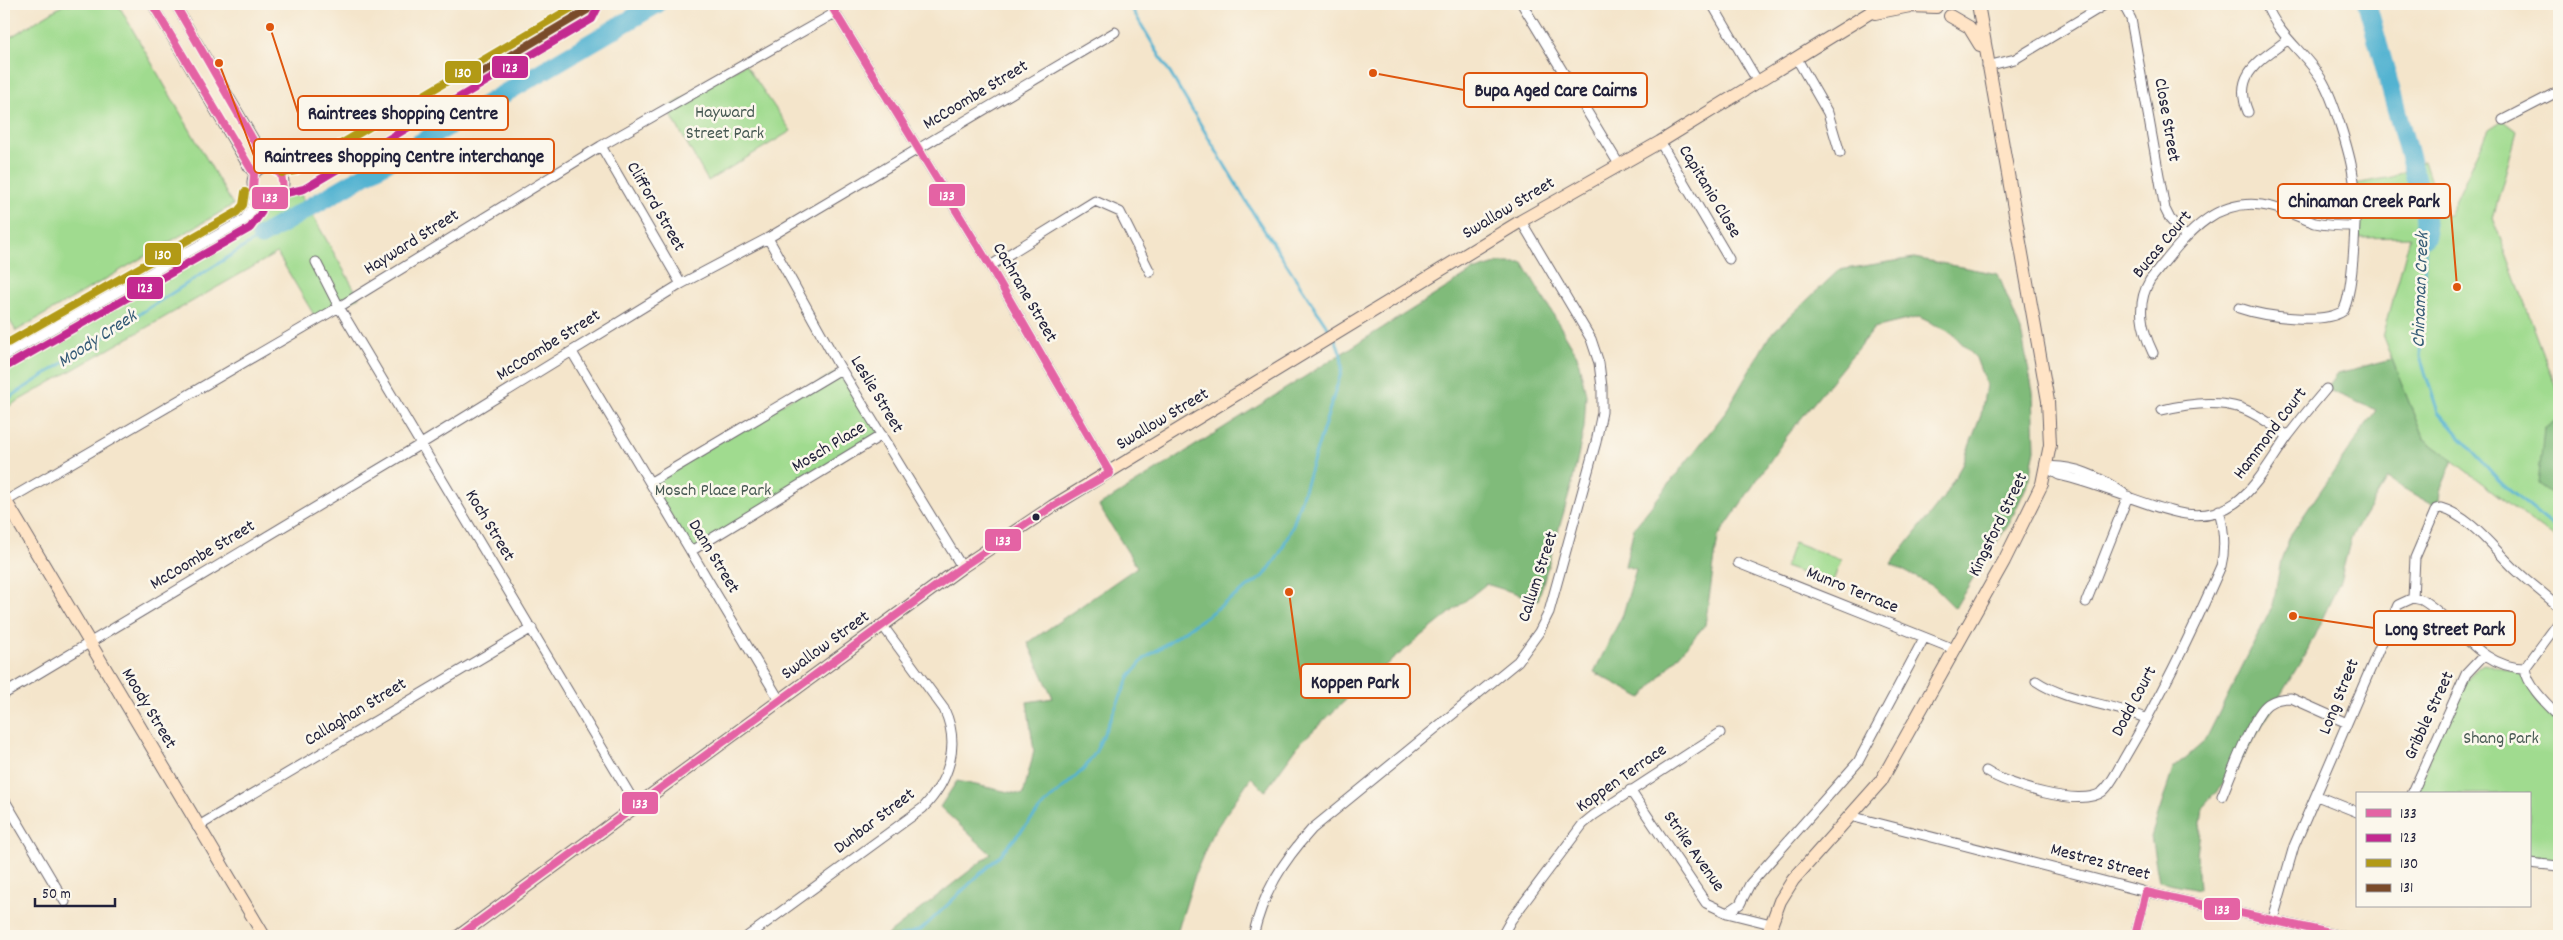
<svg xmlns="http://www.w3.org/2000/svg" width="2563" height="940" font-family="Dekko,sans-serif">
  <style>
    .green { fill: #a0db8f; stroke: #617e65 }
    .forest { fill: #80bb7a; stroke: #516e5a }
    .lines { fill: none; stroke-linecap: round; stroke-linejoin: round }
    .stream { stroke: #53b3d1; stroke-width: 3 }
    .river { stroke: #53b3d1; stroke-width: 19 }
    .street-casing { stroke: #6c666d; stroke-width: 11 }
    .secondary-casing { stroke: #6c666d; stroke-width: 14 }
    .street { stroke: #fff; stroke-width: 9 }
    .secondary { stroke: #ffe4c6; stroke-width: 12 }
    .bus-1-casing { stroke: #fbf7ec; stroke-width: 11 }
    .bus-2-casing { stroke: #fbf7ec; stroke-width: 11 }
    .bus-3-casing { stroke: #fbf7ec; stroke-width: 11 }
    .bus-4-casing { stroke: #fbf7ec; stroke-width: 11 }
    .bus-1 { stroke: #e463a4; stroke-width: 8 }
    .bus-2 { stroke: #c32990; stroke-width: 8 }
    .bus-3 { stroke: #b29a15; stroke-width: 8 }
    .bus-4 { stroke: #7a4b2a; stroke-width: 8 }
    .bus-dot { fill: #22223b; stroke: #fbf7ec; stroke-width: 2 }
    .labels { text-anchor: middle; dominant-baseline: central; stroke-width: 5; stroke-linejoin: round; paint-order: stroke }
    .street-label { font-size: 18px; fill: #22223b; stroke: #fbf7ec }
    .park-label { font-size: 18px; fill: #485a54; stroke: #fbf7ec }
    .water-label { font-size: 19px; font-style: italic; fill: #365c77; stroke: #fbf7ec }
    .leader { fill: none; stroke: #de560e; stroke-width: 2 }
    .callout-dot { fill: #de560e; stroke: #fbf7ec; stroke-width: 2 }
    .callout { fill: #fbf7ec; stroke: #de560e; stroke-width: 2 }
    .callout-label { font-size: 19px; text-anchor: middle; font-weight: bold; fill: #22223b }
    .line-badge { stroke: #fbf7ec; stroke-width: 2 }
    .badge-label { font-size: 14px; text-anchor: middle; font-weight: bold; fill: #fff }
  </style>
  <rect width="100%" height="100%" fill="#fbf7ec"/>
  <filter id="ink" filterUnits="userSpaceOnUse"><feTurbulence type="fractalNoise" baseFrequency=".02" numOctaves="2"/><feDisplacementMap in="SourceGraphic" scale="10" xChannelSelector="R" yChannelSelector="G"/><feConvolveMatrix kernelMatrix="1 2 1 2 8 2 1 2 1" color-interpolation-filters="sRGB"/></filter>
  <filter id="wash" filterUnits="userSpaceOnUse"><feTurbulence type="fractalNoise" baseFrequency=".0096" numOctaves="4" result="noise"/><feDisplacementMap in="SourceGraphic" scale="20" xChannelSelector="R" yChannelSelector="G"/><feGaussianBlur stdDeviation="1.12" result="paint"/><feColorMatrix in="noise" values="0 0 0 0 0 0 0 0 0 0 0 0 0 0 0 0 0 1.4 0 .05"/><feComposite in="paint" operator="in"/></filter>
  <g filter="url(#wash)">
    <rect width="100%" height="100%" fill="#f4e5cb"/>
    <path class="green" d="M65 4H118L233 205 16 331 4 311V41Z
      M745 64 791 131 708 181 667 108Z
      M2503 120 2517 131 2493 218 2559 395V542L2423 438 2383 337 2410 237 2353 238 2355 184 2392 177 2424 161 2442 216 2449 215 2489 129Z
      M298 190 359 297 317 320 277 253 4 409V357Z
      M841 369 882 435 691 551 651 482Z
      M1794 542 1841 560 1832 584 1785 567Z
      M2484 663 2521 675 2559 721V861L2529 859V794H2415C2426 769 2462 670 2484 663Z"/>
    <path class="forest" d="M1914 258 1998 274 2021 331 2033 392 2035 450 2028 483 2009 524 1982 563 1955 608 1933 586 1891 564 1943 498 1962 465 1981 415 1986 385 1976 358 1952 333 1919 317 1874 328 1787 436 1718 537 1705 625 1642 698 1594 672 1623 614 1636 569 1625 566 1634 528 1725 413 1770 335 1839 270Z
      M1499 263H1523L1577 355 1586 394 1584 428 1572 484 1538 600 1486 584 1366 681 1300 743 1265 791 1251 777 1211 836 1196 872 1176 936H886L991 854 940 807 957 781 1023 795 1034 751 1027 702 1053 698 1028 643 1137 567 1099 506 1473 271Z
      M2392 359 2423 438 2453 460 2440 491 2438 508 2387 479 2351 538 2340 581 2307 651 2235 771 2203 807 2197 855 2199 889 2159 881 2151 837 2173 769 2205 741 2273 605 2281 560 2291 534 2376 410 2326 389 2338 373Z
      M2559 418V499L2538 484 2544 429Z"/>
    <g class="lines">
      <path class="stream" d="M1129 4 1255 216 1332 334
        M2426 237 2420 357 2438 412 2503 485 2559 531
        M4 401 261 236
        M900 936 921 930 1001 854 1044 805 1084 769 1095 753 1130 676 1144 659 1264 576 1279 555 1293 525 1341 373C1344 360 1340 351 1335 339"/>
      <path class="river" d="M2367 4 2424 209 2426 237
        M261 236 657 4"/>
    </g>
  </g>
  <g filter="url(#ink)">
    <g class="lines">
      <g class="street-casing">
        <path id="street" d="M152 4 249 168 254 174
          M175 4 266 160 268 166
          M830 4 990 266 1110 473
          M1522 4 1620 166
          M1712 4 1758 82
          M2123 4 2131 19 2165 209 2170 219 2186 237
          M1797 59 1828 113 1840 153
          M1987 66 2015 59 2106 4
          M2248 112C2232 74 2261 60 2287 40
          M2503 120 2559 91
          M1660 142 1729 259
          M601 146 681 284
          M252 183a16 16 0 1 1 32 0a16 16 0 1 1-32 0Z
          M768 238 838 364 962 567
          M316 262 339 307 636 805
          M990 266 1095 201 1120 212 1150 272
          M2239 308C2262 316 2323 325 2343 311 2354 293 2358 197 2353 175 2350 153 2333 98 2322 80 2305 52 2279 37 2266 4
          M572 352 780 701
          M2153 353C2141 328 2136 304 2150 280 2182 241 2214 192 2272 207 2287 211 2301 218 2315 223 2328 226 2340 226 2353 226
          M4 356 244 220 252 209 255 194
          M2162 410C2186 404 2217 400 2241 408 2258 414 2273 426 2288 436
          M2045 467 2059 475C2097 483 2133 501 2171 511 2237 529 2257 480 2288 436 2300 420 2313 404 2326 389
          M2045 467C2072 464 2101 477 2123 493
          M651 482 841 369
          M6 501 339 307 601 146 835 13
          M691 551 882 435
          M1738 563 1954 649
          M2413 598 2415 558 2436 509 2441 508C2472 517 2495 551 2518 572 2531 584 2546 595 2559 607
          M2086 602 2128 496
          M2525 668C2527 686 2547 704 2559 716
          M2525 668 2559 622
          M2036 681C2067 702 2112 703 2147 719
          M4 694 421 444 681 284 768 238 1115 32
          M1986 771C2007 785 2081 808 2102 792 2112 784 2119 767 2125 757 2161 696 2193 630 2221 566 2226 547 2224 529 2219 510
          M1630 790 1706 903 1727 913 1771 924
          M2412 794 2466 674 2484 655
          M2222 796C2230 777 2253 714 2268 704 2275 699 2283 698 2291 698L2347 723
          M2317 796 2357 812
          M4 799 65 902
          M1850 816 2146 892 2343 936
          M197 827 532 628
          M2529 863 2559 866
          M1727 913 1740 904 1750 884 1858 762 1924 638
          M2273 919 2294 846 2398 605 2413 598 2422 600C2458 621 2478 668 2525 668
          M748 936 923 808C949 781 961 745 944 709L883 626
          M1253 936C1263 893 1282 862 1312 829L1518 661 1539 632 1549 612 1596 442 1602 412V387L1599 363 1591 339 1521 221
          M1502 936 1511 920 1583 824 1594 815 1720 733
          M2135 936 2146 892"/>
      </g>
      <g class="secondary-casing">
        <path id="secondary" d="M1875 13 1910 6 1936 7
          M1950 16 1969 27 1980 45
          M4 498 264 936
          M459 936 962 567 1053 506 1521 221 1660 142 1884 4
          M1767 936 1780 901 1793 880 1881 781 2004 561 2042 484 2050 445 2048 401 1978 4"/>
      </g>
      <use href="#street" class="street"/>
      <use href="#secondary" class="secondary"/>
      <g class="bus-1-casing">
        <path id="bus-1" d="M152 4 254 174 253 190 265 198 276 197 283 188 281 174 268 166 175 4
          M459 936 962 567 1053 506 1110 473 990 266 830 4
          M2135 936 2146 892 2343 936"/>
      </g>
      <g class="bus-2-casing">
        <path id="bus-2" d="M286 193 304 189 592 19 598 7
          M9 365 250 228 261 213 265 196"/>
      </g>
      <g class="bus-3-casing">
        <path id="bus-3" d="M282 173 295 171 578 4
          M4 345 237 212 243 205 245 192"/>
      </g>
      <g class="bus-4-casing">
        <path id="bus-4" d="M473 78 587 10 589 4"/>
      </g>
      <use href="#bus-1" class="bus-1"/>
      <use href="#bus-2" class="bus-2"/>
      <use href="#bus-3" class="bus-3"/>
      <use href="#bus-4" class="bus-4"/>
    </g>
  </g>
  <circle class="bus-dot" cx="1036" cy="517" r="4.5"/>
  <g class="labels">
    <g class="street-label">
      <text transform="translate(976 96) rotate(-31)">McCoombe Street</text>
      <text transform="translate(2166 120) rotate(80)">Close Street</text>
      <text transform="translate(1709 192) rotate(59)">Capitanio Close</text>
      <text transform="translate(655 207) rotate(60)">Clifford Street</text>
      <text transform="translate(1509 209) rotate(-31)">Swallow Street</text>
      <text transform="translate(412 243) rotate(-32)">Hayward Street</text>
      <text transform="translate(2163 245) rotate(-50)">Bucas Court</text>
      <text transform="translate(1024 293) rotate(60)">Cochrane Street</text>
      <text transform="translate(549 346) rotate(-32)">McCoombe Street</text>
      <text transform="translate(876 395) rotate(59)">Leslie Street</text>
      <text transform="translate(1163 420) rotate(-31)">Swallow Street</text>
      <text transform="translate(2271 434) rotate(-53)">Hammond Court</text>
      <text transform="translate(829 448) rotate(-31)">Mosch Place</text>
      <text transform="translate(1999 525) rotate(-64)">Kingsford Street</text>
      <text transform="translate(489 526) rotate(59)">Koch Street</text>
      <text transform="translate(203 556) rotate(-31)">McCoombe Street</text>
      <text transform="translate(713 557) rotate(59)">Dann Street</text>
      <text transform="translate(1539 577) rotate(-72)">Callum Street</text>
      <text transform="translate(1852 591) rotate(22)">Munro Terrace</text>
      <text transform="translate(826 646) rotate(-36)">Swallow Street</text>
      <text transform="translate(2340 697) rotate(-68)">Long Street</text>
      <text transform="translate(2135 702) rotate(-62)">Dodd Court</text>
      <text transform="translate(148 709) rotate(59)">Moody Street</text>
      <text transform="translate(356 713) rotate(-31)">Callaghan Street</text>
      <text transform="translate(2430 716) rotate(-65)">Gribble Street</text>
      <text transform="translate(1622 779) rotate(-35)">Koppen Terrace</text>
      <text transform="translate(875 822) rotate(-37)">Dunbar Street</text>
      <text transform="translate(1693 852) rotate(55)">Strike Avenue</text>
      <text transform="translate(2100 863) rotate(15)">Mestrez Street</text>
    </g>
    <g class="park-label">
      <text x="725" y="113">Hayward<tspan x="725" dy="21">Street Park</tspan></text>
      <text x="713" y="491">Mosch Place Park</text>
      <text x="2501" y="739">Shang Park</text>
    </g>
    <g class="water-label">
      <text transform="translate(2422 290) rotate(-88)">Chinaman Creek</text>
      <text transform="translate(98 340) rotate(-33)">Moody Creek</text>
    </g>
  </g>
  <path class="leader" d="M1373 73L1464 90M270 27L298 113M219 63L254 156M2457 287L2450 201M2293 616L2374 628M1289 592L1301 681"/>
  <g class="callout-dot">
    <circle cx="1373" cy="73" r="5"/>
    <circle cx="270" cy="27" r="5"/>
    <circle cx="219" cy="63" r="5"/>
    <circle cx="2457" cy="287" r="5"/>
    <circle cx="2293" cy="616" r="5"/>
    <circle cx="1289" cy="592" r="5"/>
  </g>
  <g class="callout">
    <rect x="1464" y="73" width="183" height="34" rx="5"/>
    <rect x="298" y="96" width="210" height="34" rx="5"/>
    <rect x="254" y="139" width="300" height="34" rx="5"/>
    <rect x="2278" y="184" width="172" height="34" rx="5"/>
    <rect x="2374" y="611" width="141" height="34" rx="5"/>
    <rect x="1301" y="664" width="109" height="34" rx="5"/>
  </g>
  <g class="callout-label">
    <text x="1556" y="96">Bupa Aged Care Cairns</text>
    <text x="403" y="119">Raintrees Shopping Centre</text>
    <text x="404" y="162">Raintrees Shopping Centre interchange</text>
    <text x="2364" y="207">Chinaman Creek Park</text>
    <text x="2445" y="635">Long Street Park</text>
    <text x="1355" y="688">Koppen Park</text>
  </g>
  <g class="line-badge">
    <rect x="491" y="55" width="38" height="24" rx="5" fill="#c32990"/>
    <rect x="444" y="60" width="38" height="24" rx="5" fill="#b29a15"/>
    <rect x="928" y="183" width="38" height="24" rx="5" fill="#e463a4"/>
    <rect x="251" y="186" width="38" height="24" rx="5" fill="#e463a4"/>
    <rect x="144" y="242" width="38" height="24" rx="5" fill="#b29a15"/>
    <rect x="126" y="276" width="38" height="24" rx="5" fill="#c32990"/>
    <rect x="984" y="528" width="38" height="24" rx="5" fill="#e463a4"/>
    <rect x="621" y="791" width="38" height="24" rx="5" fill="#e463a4"/>
    <rect x="2203" y="897" width="38" height="24" rx="5" fill="#e463a4"/>
  </g>
  <g class="badge-label">
    <text x="510" y="72">123</text>
    <text x="463" y="77">130</text>
    <text x="947" y="200">133</text>
    <text x="270" y="202">133</text>
    <text x="163" y="259">130</text>
    <text x="145" y="292">123</text>
    <text x="1003" y="545">133</text>
    <text x="640" y="808">133</text>
    <text x="2222" y="914">133</text>
  </g>
  <rect width="2563" height="940" fill="none" stroke="#fbf7ec" stroke-width="20"/>
  <rect x="2356" y="792" width="175" height="115" fill="#fbf7ec" stroke="#a4a2a5"/>
  <rect x="2366" y="809" width="25" height="8" fill="#e463a4" stroke="#a4a2a5"/>
  <text x="2400" y="818" font-size="15" fill="#22223b">133</text>
  <rect x="2366" y="834" width="25" height="8" fill="#c32990" stroke="#a4a2a5"/>
  <text x="2400" y="842" font-size="15" fill="#22223b">123</text>
  <rect x="2366" y="859" width="25" height="8" fill="#b29a15" stroke="#a4a2a5"/>
  <text x="2400" y="868" font-size="15" fill="#22223b">130</text>
  <rect x="2366" y="884" width="25" height="8" fill="#7a4b2a" stroke="#a4a2a5"/>
  <text x="2400" y="892" font-size="15" fill="#22223b">131</text>
  <path d="M35 898v8h80v-8" fill="none" stroke="#22223b" stroke-width="2.5"/>
  <text x="42" y="898" font-size="15" fill="#22223b" stroke="#fbf7ec" stroke-width="4" paint-order="stroke">50 m</text>
</svg>
